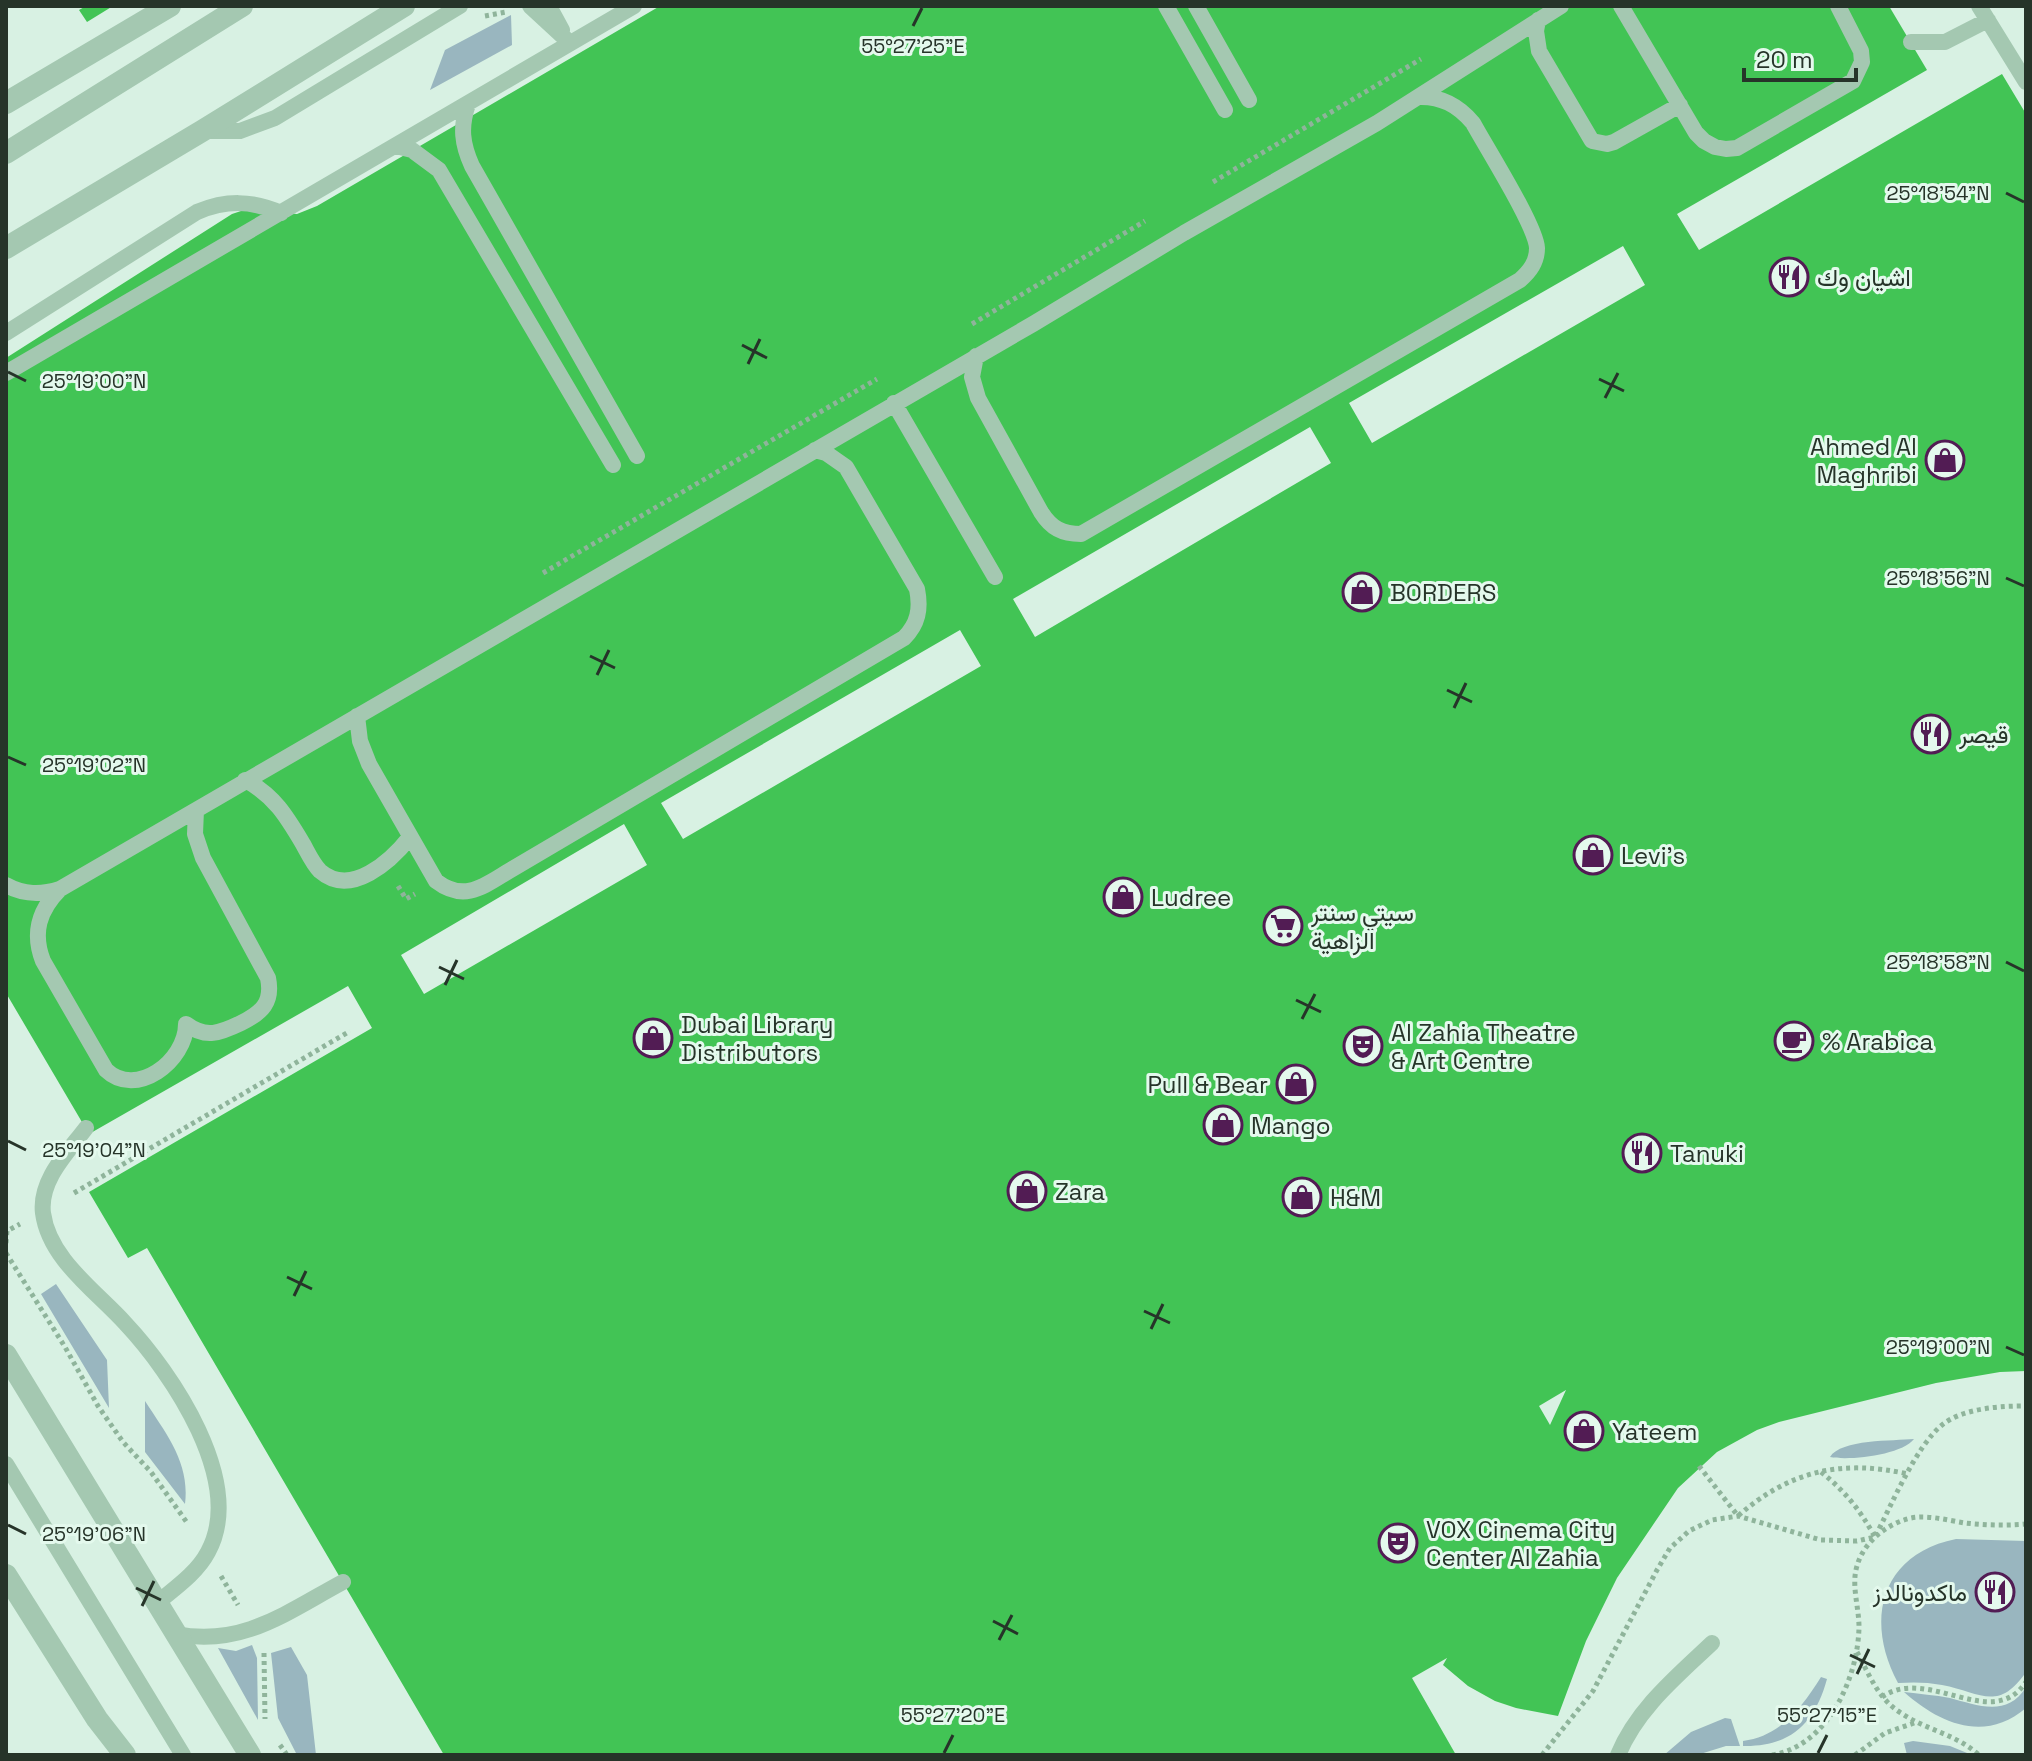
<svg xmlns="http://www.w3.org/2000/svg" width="2032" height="1761" font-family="'Space Grotesk',Vazirmatn,sans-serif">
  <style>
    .green { fill: #99b6bf }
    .building { fill: #42c455; fill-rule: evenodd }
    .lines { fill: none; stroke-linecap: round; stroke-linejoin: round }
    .path { stroke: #8fb49b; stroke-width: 5; stroke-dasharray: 4 4; stroke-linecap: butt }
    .service { stroke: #a4c8b1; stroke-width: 16 }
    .minor { stroke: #a4c8b1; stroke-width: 22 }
    .tertiary { stroke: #a4c8b1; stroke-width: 22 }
    .ticks { fill: none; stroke: #263429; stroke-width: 3 }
    .labels { text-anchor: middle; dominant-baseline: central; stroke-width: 6; stroke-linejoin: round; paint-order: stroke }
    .poi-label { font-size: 24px; fill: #263429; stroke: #e4f9ed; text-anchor: start }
    .ticks-label { font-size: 20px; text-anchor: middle; fill: #263429; stroke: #e4f9ed; stroke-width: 6; stroke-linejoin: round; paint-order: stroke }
  </style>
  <rect width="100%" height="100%" fill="#d8f1e3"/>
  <path class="green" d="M511 15 512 45 430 90 445 50Z
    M56 1284 107 1360 109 1408 41 1294Z
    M145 1401C167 1435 190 1463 185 1504L145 1452Z
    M1914 1439C1902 1455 1849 1461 1830 1457 1841 1439 1893 1441 1914 1439Z
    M1956 1539 2026 1541V1672C1998 1713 1980 1692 1942 1685 1927 1682 1912 1682 1898 1683 1864 1620 1881 1554 1956 1539Z
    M252 1645 257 1658 258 1720 218 1648 236 1651Z
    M291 1647 307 1675 316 1755H297L278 1718 271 1653Z
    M1821 1677 1827 1679C1815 1723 1791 1747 1743 1746V1741C1781 1736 1802 1707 1821 1677Z
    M2026 1687V1708C1985 1743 1940 1724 1904 1692 1919 1694 1935 1695 1950 1698 1977 1705 2007 1718 2026 1687Z
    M1725 1718 1731 1719 1740 1746H1726L1697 1755H1664L1691 1732Z
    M1913 1741 1950 1746 1972 1755H1907L1904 1743Z"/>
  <path class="building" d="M86 6H113L87 22 79 10Z
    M660 6H1889L1927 70 1677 214 1699 250 2002 74 2026 114V1371L2000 1372 1936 1383 1779 1422 1757 1430 1717 1452 1678 1488 1617 1578 1586 1641 1558 1716 1516 1708 1495 1701 1468 1686 1443 1665 1447 1658 1412 1678 1456 1755H444L147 1248 128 1258 89 1192 372 1028 348 986 89 1134 6 993V358L232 214 244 210 297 214 317 206ZM1623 246 1645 285 1372 443 1349 403ZM1310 427 1331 463 1035 637 1013 599ZM960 630 981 666 683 839 661 803ZM624 824 647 865 424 994 401 955ZM1566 1390 1550 1425 1539 1406Z"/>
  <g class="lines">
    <path class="path" d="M485 16 506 12
      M1213 182 1421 59
      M972 324 1145 221
      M543 573 877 379
      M398 886 406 899 415 894
      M74 1193 350 1031
      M6 1243 7 1231 20 1224
      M6 1253 65 1347 98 1406 123 1442 151 1472 188 1524
      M1699 1466 1738 1516C1789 1471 1841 1459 1908 1474
      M1821 1472C1845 1491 1860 1510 1875 1537
      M221 1576 238 1605
      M1857 1652C1869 1674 1878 1699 1901 1713 1926 1730 1956 1734 1979 1755
      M264 1653 265 1719
      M1882 1697C1927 1665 1992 1733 2026 1682
      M280 1745 287 1755
      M1542 1755 1593 1691 1657 1570 1670 1548 1689 1531 1712 1520 1738 1516 1821 1540 1857 1541 1875 1537C1891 1506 1916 1446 1942 1425 1963 1408 2000 1406 2026 1406
      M1772 1755C1828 1746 1858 1678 1859 1627 1859 1607 1851 1585 1857 1566 1863 1544 1883 1527 1904 1520 1922 1513 1946 1520 1965 1523 1985 1525 2005 1526 2026 1524
      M1855 1755 1885 1733 1917 1722"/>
    <path class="service" d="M530 6 569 42
      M549 6 562 30
      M1166 6 1225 110
      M1196 6 1249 100
      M1621 6 1696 133 1704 141 1715 147 1726 149 1737 148 1853 81 1862 62 1861 51 1838 6
      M1979 6 2026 82
      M1538 20 1536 31 1539 51 1592 141 1607 144 1614 142 1680 105
      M1911 42H1945L1988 20
      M468 104C460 127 462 144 472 166L637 456
      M202 131H240L275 118 460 6
      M396 146 412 150 439 170 613 465
      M6 333 197 212C226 200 251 200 281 213
      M976 356 972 377 978 398 1041 512C1051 528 1062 534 1081 534L1520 280C1530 271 1537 262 1537 248 1536 226 1486 147 1473 123 1458 105 1441 96 1418 97
      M6 373 634 6
      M894 403 995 577
      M357 716 360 741 369 764 436 881C466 904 486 884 514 868L904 638C918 624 921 609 917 589L846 467 826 453 815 450
      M245 780C274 795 287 817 303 844 308 853 313 864 320 871 351 898 391 861 410 837
      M6 885C24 895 41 895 60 889L1033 324 1184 233 1377 123 1561 6
      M60 889C39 910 32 933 43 961L106 1070C136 1099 186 1061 186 1024 206 1039 220 1033 241 1023 262 1013 273 1002 268 978L203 858 195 834 196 810
      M86 1128C68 1152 39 1180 43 1213 49 1259 96 1291 125 1323 172 1373 246 1482 208 1552 197 1573 175 1588 157 1603
      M6 1464 183 1755
      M176 1634C243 1647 287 1612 343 1582
      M1618 1755C1637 1709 1676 1677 1712 1643"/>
    <path class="minor" d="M6 103 170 6"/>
    <path class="tertiary" d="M6 153 242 6
      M6 248 202 131 404 6
      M6 1355 250 1755
      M6 1575 97 1719 125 1755"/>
  </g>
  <path class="ticks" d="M913 26 922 8M2006 193 2024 202M742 345 767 358M748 364 760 339M8 372 26 381M1599 379 1624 391M1605 398 1618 373M2006 578 2024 586M590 656 615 668M597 675 609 650M1447 690 1472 702M1454 708 1466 683M8 757 26 765M2006 962 2024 971M439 967 464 979M445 985 457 960M1296 1000 1321 1012M1302 1019 1315 994M8 1141 26 1150M287 1277 312 1289M294 1296 306 1271M1144 1311 1170 1323M1151 1329 1163 1304M2006 1347 2024 1355M8 1525 26 1534M136 1588 161 1600M142 1606 154 1581M993 1621 1018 1634M999 1640 1012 1615M1850 1655 1875 1667M1857 1674 1869 1649M944 1753 953 1735M1818 1753 1827 1735"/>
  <defs>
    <g id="restaurant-ring" transform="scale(2)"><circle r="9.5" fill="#e4f9ed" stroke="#521c54" stroke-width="1.5"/><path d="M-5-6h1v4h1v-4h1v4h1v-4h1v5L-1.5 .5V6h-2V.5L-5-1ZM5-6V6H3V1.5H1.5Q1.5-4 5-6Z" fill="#521c54"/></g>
    <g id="shop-ring" transform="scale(2)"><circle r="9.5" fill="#e4f9ed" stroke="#521c54" stroke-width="1.5"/><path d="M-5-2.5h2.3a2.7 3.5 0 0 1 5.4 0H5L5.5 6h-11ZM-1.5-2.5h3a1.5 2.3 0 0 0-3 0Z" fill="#521c54"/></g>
    <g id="supermarket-ring" transform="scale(2)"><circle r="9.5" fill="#e4f9ed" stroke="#521c54" stroke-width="1.5"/><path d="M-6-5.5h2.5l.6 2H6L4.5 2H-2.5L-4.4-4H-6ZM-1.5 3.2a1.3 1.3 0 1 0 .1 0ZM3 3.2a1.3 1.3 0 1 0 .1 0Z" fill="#521c54"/></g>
    <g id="cafe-ring" transform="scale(2)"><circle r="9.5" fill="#e4f9ed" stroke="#521c54" stroke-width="1.5"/><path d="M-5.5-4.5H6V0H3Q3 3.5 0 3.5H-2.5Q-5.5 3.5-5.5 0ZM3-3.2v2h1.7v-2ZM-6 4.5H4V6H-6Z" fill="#521c54"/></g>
    <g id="theatre-ring" transform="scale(2)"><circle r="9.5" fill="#e4f9ed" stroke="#521c54" stroke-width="1.5"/><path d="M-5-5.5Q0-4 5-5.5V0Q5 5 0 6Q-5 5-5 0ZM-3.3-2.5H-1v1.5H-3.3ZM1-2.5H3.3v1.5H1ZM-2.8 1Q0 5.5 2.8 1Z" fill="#521c54"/></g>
  </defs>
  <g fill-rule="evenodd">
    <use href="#restaurant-ring" x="1789" y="277"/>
    <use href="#shop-ring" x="1945" y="460"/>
    <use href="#shop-ring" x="1362" y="592"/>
    <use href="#restaurant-ring" x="1931" y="734"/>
    <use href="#shop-ring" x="1593" y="855"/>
    <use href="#shop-ring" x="1123" y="897"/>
    <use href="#supermarket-ring" x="1283" y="926"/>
    <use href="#shop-ring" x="653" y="1038"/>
    <use href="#cafe-ring" x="1794" y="1041"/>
    <use href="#theatre-ring" x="1363" y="1046"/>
    <use href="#shop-ring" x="1296" y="1084"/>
    <use href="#shop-ring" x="1223" y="1125"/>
    <use href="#restaurant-ring" x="1642" y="1153"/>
    <use href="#shop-ring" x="1027" y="1191"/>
    <use href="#shop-ring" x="1302" y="1197"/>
    <use href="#shop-ring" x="1584" y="1431"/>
    <use href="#theatre-ring" x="1398" y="1543"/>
    <use href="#restaurant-ring" x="1995" y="1592"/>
  </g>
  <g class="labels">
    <g class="poi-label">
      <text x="1817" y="277">اشيان وك</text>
      <text x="1917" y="446" text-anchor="end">Ahmed Al<tspan x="1917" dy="28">Maghribi</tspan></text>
      <text x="1390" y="592">BORDERS</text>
      <text x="1959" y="734">قيصر</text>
      <text x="1621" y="855">Levi's</text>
      <text x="1151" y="897">Ludree</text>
      <text x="1311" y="912">سيتي سنتر<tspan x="1311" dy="28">الزاهية</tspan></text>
      <text x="681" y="1024">Dubai Library<tspan x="681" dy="28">Distributors</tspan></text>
      <text x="1391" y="1032">Al Zahia Theatre<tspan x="1391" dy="28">&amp; Art Centre</tspan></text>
      <text x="1822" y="1041">% Arabica</text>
      <text x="1268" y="1084" text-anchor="end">Pull &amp; Bear</text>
      <text x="1251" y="1125">Mango</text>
      <text x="1670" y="1153">Tanuki</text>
      <text x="1055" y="1191">Zara</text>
      <text x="1330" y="1197">H&amp;M</text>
      <text x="1612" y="1431">Yateem</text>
      <text x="1426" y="1529">VOX Cinema City<tspan x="1426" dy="28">Center Al Zahia</tspan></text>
      <text x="1967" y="1592" text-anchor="end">ماكدونالدز</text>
    </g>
  </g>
  <g class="ticks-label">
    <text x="913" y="53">55°27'25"E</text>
    <text x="1938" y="200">25°18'54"N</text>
    <text x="94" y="388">25°19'00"N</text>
    <text x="1938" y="585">25°18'56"N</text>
    <text x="94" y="772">25°19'02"N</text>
    <text x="1938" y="969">25°18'58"N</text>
    <text x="94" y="1157">25°19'04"N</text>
    <text x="1938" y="1354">25°19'00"N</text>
    <text x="94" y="1541">25°19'06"N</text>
    <text x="953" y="1722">55°27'20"E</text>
    <text x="1827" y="1722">55°27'15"E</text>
  </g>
  <rect width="2032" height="1761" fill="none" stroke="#263429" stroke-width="16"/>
  <path d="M1744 68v12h112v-12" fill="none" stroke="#263429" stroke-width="4"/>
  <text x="1756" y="68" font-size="24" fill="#263429" stroke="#e4f9ed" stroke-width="6" paint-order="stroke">20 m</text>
</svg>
